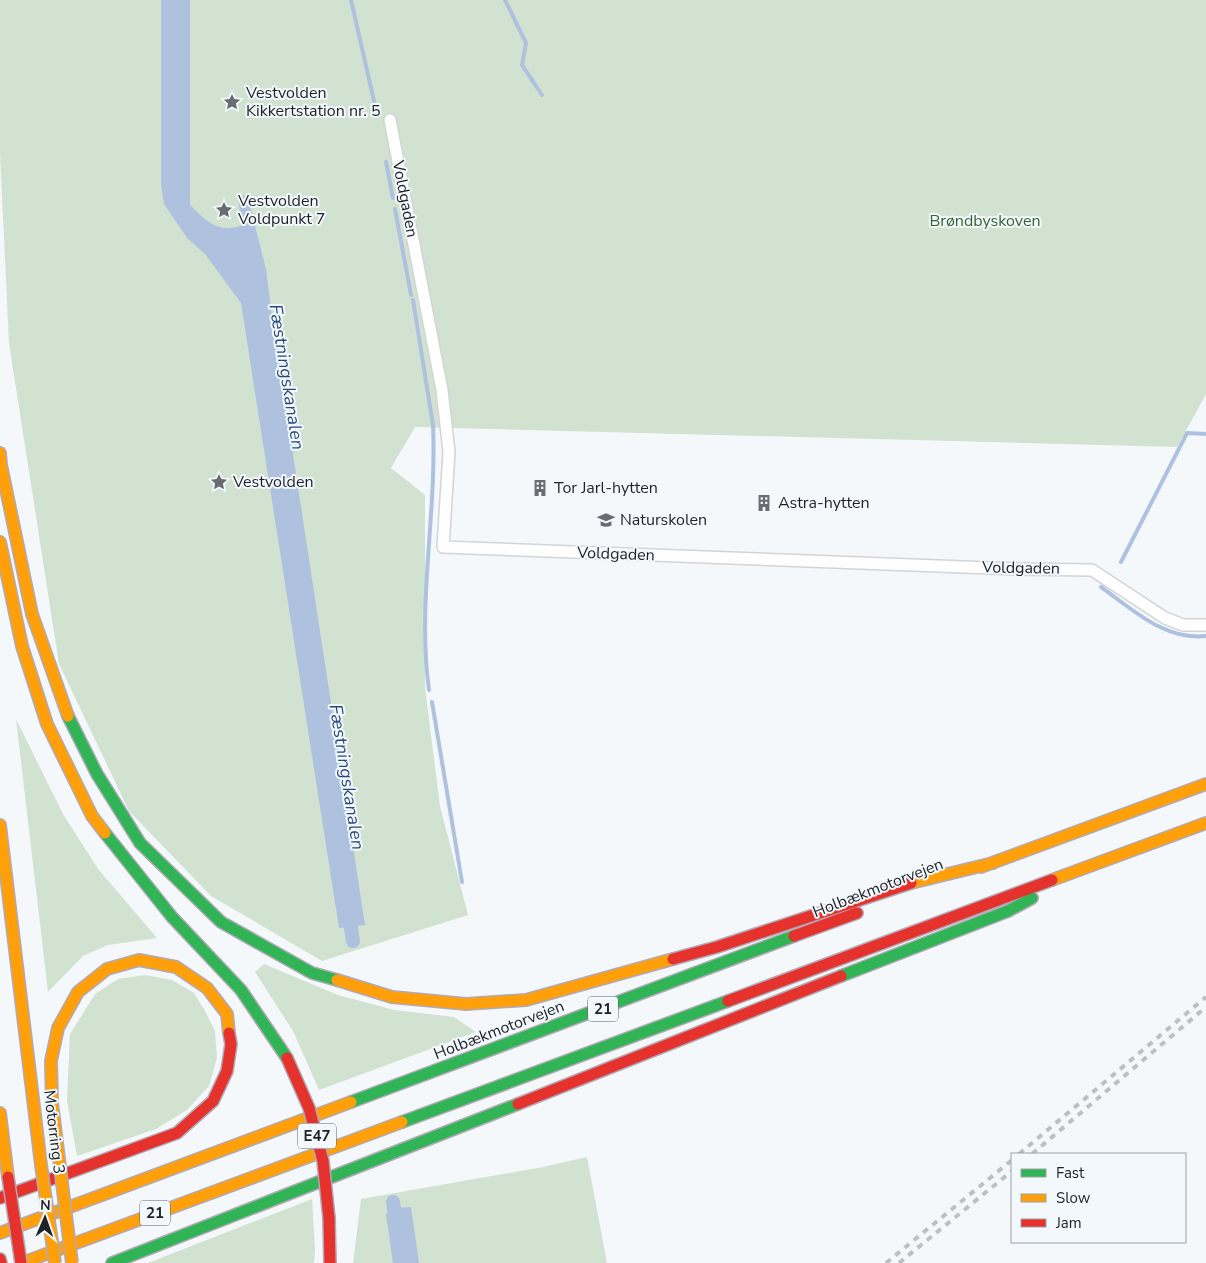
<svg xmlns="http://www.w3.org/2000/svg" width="1206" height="1263" font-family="'Nunito Sans',sans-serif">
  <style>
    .green { fill: #d1e2d1 }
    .water { fill: #aec2e0 }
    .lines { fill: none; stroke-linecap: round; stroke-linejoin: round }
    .stream { stroke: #aec2e0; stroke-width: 4 }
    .canal { stroke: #aec2e0; stroke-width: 14 }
    .street-casing { stroke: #d2d4d7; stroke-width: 14 }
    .fast-casing { stroke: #b0a9b6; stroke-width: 14 }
    .slow-casing { stroke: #b0a9b6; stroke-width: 14 }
    .jam-casing { stroke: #b0a9b6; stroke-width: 14 }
    .street { stroke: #fefefe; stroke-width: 11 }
    .fast { stroke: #30b455; stroke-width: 11 }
    .slow { stroke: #ff9f0a; stroke-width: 11 }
    .jam { stroke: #e5322d; stroke-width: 11 }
    .rail { stroke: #bebfc0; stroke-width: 4; stroke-dasharray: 6 6; stroke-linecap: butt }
    .slow-bridge-casing { stroke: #b0a9b6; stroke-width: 14; stroke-linecap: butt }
    .jam-bridge-casing { stroke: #b0a9b6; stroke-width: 14; stroke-linecap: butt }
    .slow-bridge { stroke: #ff9f0a; stroke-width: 11 }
    .jam-bridge { stroke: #e5322d; stroke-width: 11 }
    .labels { text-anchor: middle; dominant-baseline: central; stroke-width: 4; stroke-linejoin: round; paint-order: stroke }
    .shield { fill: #f3f8fd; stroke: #5e6266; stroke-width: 1 }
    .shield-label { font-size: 15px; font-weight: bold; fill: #1e2125 }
    .poi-label { font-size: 16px; fill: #1e2125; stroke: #f3f8fd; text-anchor: start }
    .street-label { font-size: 16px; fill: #1e2125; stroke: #f3f8fd }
    .park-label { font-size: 16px; fill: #36642e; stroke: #f3f8fd }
    .water-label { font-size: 18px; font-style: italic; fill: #25497d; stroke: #f3f8fd }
  </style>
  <rect width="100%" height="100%" fill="#f5f8fb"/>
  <path class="green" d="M0 0H1206V394L1177 447 415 427 391 468 425 495V688L440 806 468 915 322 961 211 896 129 811 59 664 9 343 0 154Z
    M16 719 63 814 98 869 157 938 108 945 83 956 48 992Z
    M264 964 338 995 394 1010 454 1017 476 1032 319 1090 293 1031 255 972Z
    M145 975 172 980 194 993 205 1011 215 1031 217 1058 209 1086 187 1110 156 1129 77 1156 67 1101 70 1034 95 994 118 979Z
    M587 1157 607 1263H353L361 1199 543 1167Z
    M312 1199 315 1250 314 1263H148Z"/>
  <path class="water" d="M161 0H190V205C205 220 220 235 242 225L238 199 247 194 266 269 273 324 365 925 339 928 241 303 205 254 187 238 164 204 161 184Z
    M411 1207 419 1263H393L386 1214 394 1208Z"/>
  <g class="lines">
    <path class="stream" d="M351 0 374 101
      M505 0 526 43 522 65 542 95
      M386 162 393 198
      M395 209 411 295
      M413 300 433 425C437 513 417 602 429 690
      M1121 562 1187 433 1206 434
      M1101 587C1132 609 1165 641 1206 636
      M432 702 462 882"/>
    <path class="canal" d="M348 909 353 941
      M393 1202 403 1263"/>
    <g class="street-casing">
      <path id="street" d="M390 120 442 390 449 452 443 547 1016 569 1092 570 1165 618 1183 625H1206"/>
    </g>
    <g class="fast-casing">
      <path id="fast" d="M68 716 97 774 140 843 221 922 312 973 337 980
        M105 833 172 917 241 990 287 1058
        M841 976 1008 911 1032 898
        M351 1102 794 936
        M402 1122 728 1001
        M112 1263 518 1104"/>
    </g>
    <g class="slow-casing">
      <path id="slow" d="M0 453 1 465 32 614 68 716
        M0 542 22 646 47 724 92 816 105 833
        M0 825 41 1165
        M981 867 1206 784
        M1052 880 1206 823
        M911 883 993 863
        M337 980 392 997 466 1004 526 1000 673 959
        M0 1113 8 1177
        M59 1159 52 1103 51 1061 58 1028 78 992 107 969 139 960 176 967 207 988 227 1014 229 1033
        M0 1233 351 1102
        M22 1263 402 1122"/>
    </g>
    <g class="jam-casing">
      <path id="jam" d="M794 936 857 913
        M673 959 717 947 911 883
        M728 1001 1052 880
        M518 1104 841 976
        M0 1198 177 1133 213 1101 227 1071 231 1044 229 1033
        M329 1218 330 1263
        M0 1259 1 1263"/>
    </g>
    <use href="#street" class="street"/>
    <use href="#fast" class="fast"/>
    <use href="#slow" class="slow"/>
    <use href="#jam" class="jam"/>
    <path class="rail" d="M1019 1154 1206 997
      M1032 1154 1206 1007
      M886 1263 1012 1160
      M899 1263 1012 1171"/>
    <g class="slow-bridge-casing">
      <path id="slow-bridge" d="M59 1159 72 1263
        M41 1165 55 1263"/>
    </g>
    <g class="jam-bridge-casing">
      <path id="jam-bridge" d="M287 1058 309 1108 323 1161 329 1218
        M8 1177 21 1263"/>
    </g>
    <use href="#slow-bridge" class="slow-bridge"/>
    <use href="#jam-bridge" class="jam-bridge"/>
  </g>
  <defs>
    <g id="sight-bare" transform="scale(1.35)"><path d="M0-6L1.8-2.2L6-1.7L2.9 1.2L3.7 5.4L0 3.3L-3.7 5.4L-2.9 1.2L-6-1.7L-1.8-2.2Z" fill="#696c70" stroke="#f3f8fd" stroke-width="2.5" paint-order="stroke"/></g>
    <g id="building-bare" transform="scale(1.35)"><path d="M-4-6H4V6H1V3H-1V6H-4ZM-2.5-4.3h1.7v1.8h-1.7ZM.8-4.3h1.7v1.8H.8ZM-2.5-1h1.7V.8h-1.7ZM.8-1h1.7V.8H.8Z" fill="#696c70" stroke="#f3f8fd" stroke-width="2.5" paint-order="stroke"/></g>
    <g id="school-bare" transform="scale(1.35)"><path d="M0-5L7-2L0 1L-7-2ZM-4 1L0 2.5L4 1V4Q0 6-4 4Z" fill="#696c70" stroke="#f3f8fd" stroke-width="2.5" paint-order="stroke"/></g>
  </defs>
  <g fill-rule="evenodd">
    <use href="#sight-bare" x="232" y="102"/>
    <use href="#sight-bare" x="224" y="210"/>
    <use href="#sight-bare" x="219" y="482"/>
    <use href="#building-bare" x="540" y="488"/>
    <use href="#building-bare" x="764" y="503"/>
    <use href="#school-bare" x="606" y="520"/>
  </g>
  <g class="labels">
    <g class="shield">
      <rect x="588" y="996.5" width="30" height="25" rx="4"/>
      <rect x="298" y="1123.5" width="38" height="25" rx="4"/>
      <rect x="140" y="1200.5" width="30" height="25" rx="4"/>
    </g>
    <g class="shield-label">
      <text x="603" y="1009">21</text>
      <text x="317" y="1136">E47</text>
      <text x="155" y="1213">21</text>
    </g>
    <g class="poi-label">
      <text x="246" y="93">Vestvolden<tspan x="246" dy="18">Kikkertstation nr. 5</tspan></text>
      <text x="238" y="201">Vestvolden<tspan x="238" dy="18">Voldpunkt 7</tspan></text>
      <text x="233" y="482">Vestvolden</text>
      <text x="554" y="488">Tor Jarl-hytten</text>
      <text x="778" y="503">Astra-hytten</text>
      <text x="620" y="520">Naturskolen</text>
    </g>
    <g class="street-label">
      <text transform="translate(405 199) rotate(79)">Voldgaden</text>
      <text transform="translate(616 554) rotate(2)">Voldgaden</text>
      <text transform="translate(1021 568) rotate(1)">Voldgaden</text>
      <text transform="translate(878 888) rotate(-21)">Holbækmotorvejen</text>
      <text transform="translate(499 1030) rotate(-21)">Holbækmotorvejen</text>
      <text transform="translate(54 1132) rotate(83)">Motorring 3</text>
    </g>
    <g class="park-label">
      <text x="985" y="221">Brøndbyskoven</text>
    </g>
    <g class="water-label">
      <text transform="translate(287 377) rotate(81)">Fæstningskanalen</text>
      <text transform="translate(347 777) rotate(81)">Fæstningskanalen</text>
    </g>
  </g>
  <rect x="1011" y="1153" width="175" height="90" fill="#f3f8fd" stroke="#9ea2a7"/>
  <rect x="1021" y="1169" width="25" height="8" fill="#30b455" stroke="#9ea2a7"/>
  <text x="1056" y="1178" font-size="15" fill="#1e2125">Fast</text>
  <rect x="1021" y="1194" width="25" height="8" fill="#ff9f0a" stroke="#9ea2a7"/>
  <text x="1056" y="1203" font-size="15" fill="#1e2125">Slow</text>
  <rect x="1021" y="1219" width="25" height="8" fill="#e5322d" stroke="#9ea2a7"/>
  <text x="1056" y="1228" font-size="15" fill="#1e2125">Jam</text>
  <g transform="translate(45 1218) rotate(2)" stroke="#f3f8fd" stroke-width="4" paint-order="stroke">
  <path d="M0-4L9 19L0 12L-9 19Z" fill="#1e2125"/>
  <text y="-8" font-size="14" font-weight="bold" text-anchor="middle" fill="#1e2125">N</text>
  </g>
</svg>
